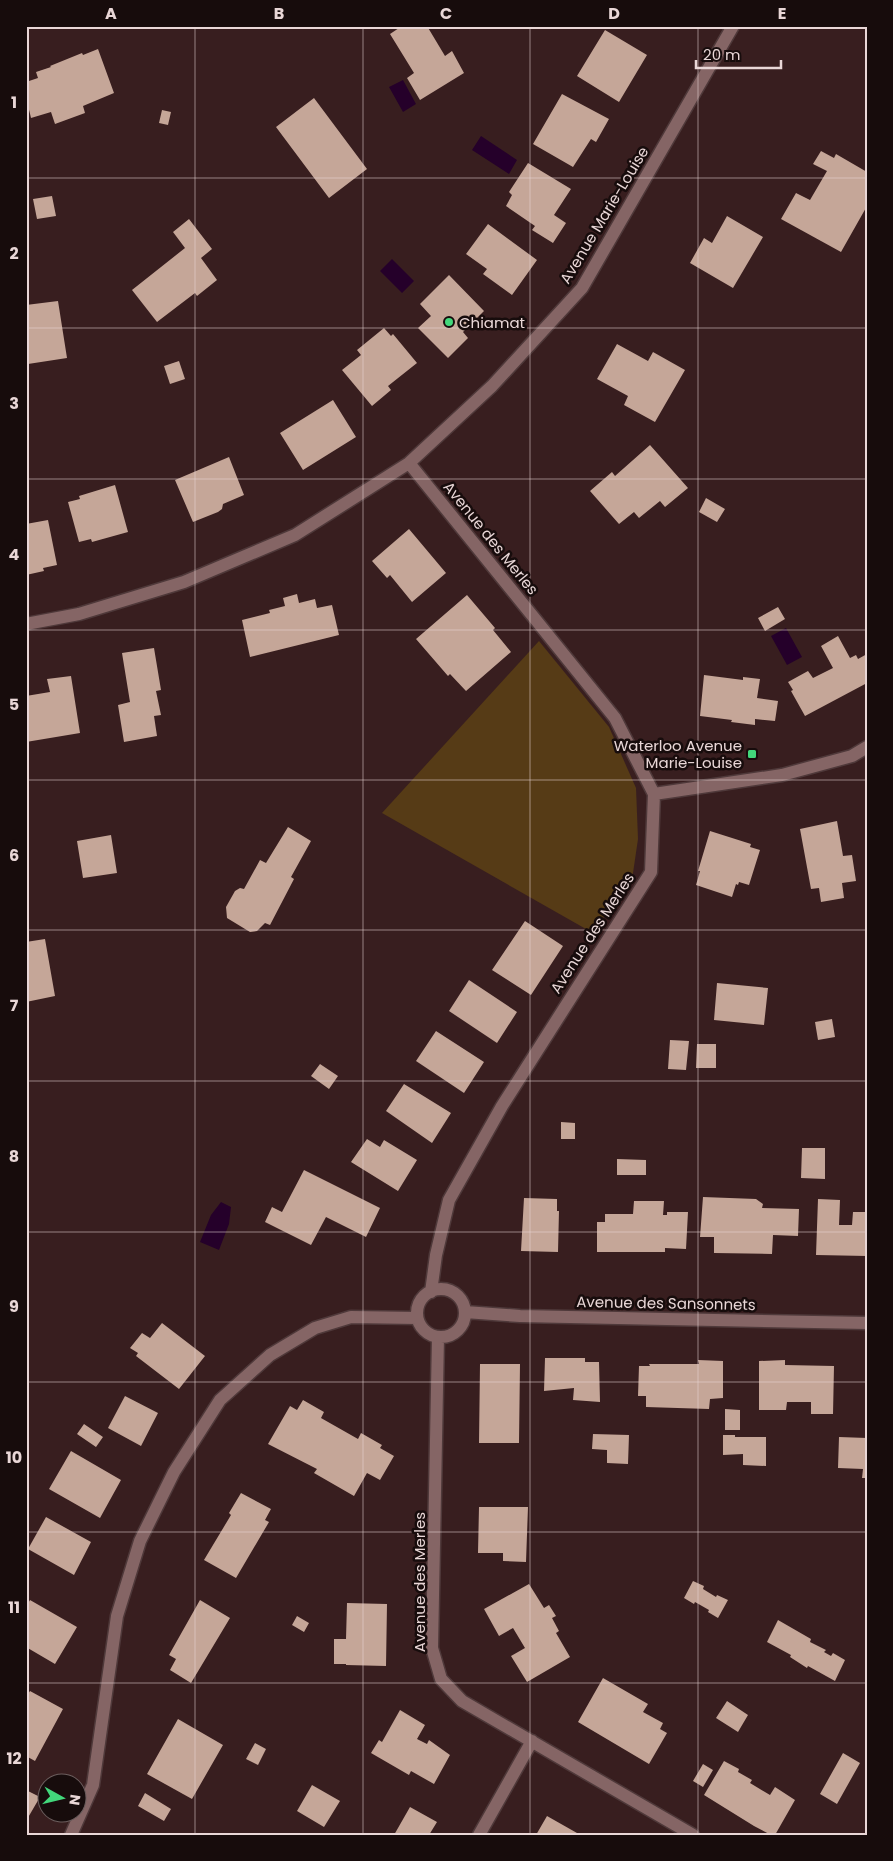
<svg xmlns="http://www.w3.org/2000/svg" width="893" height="1861" font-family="Poppins,sans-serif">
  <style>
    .green { fill: #563b16 }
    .water { fill: #25002a }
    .building { fill: #c5a698 }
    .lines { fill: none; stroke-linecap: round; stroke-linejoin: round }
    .street-casing { stroke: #4f393a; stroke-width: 15 }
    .street { stroke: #856565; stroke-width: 12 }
    .grid { fill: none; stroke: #e9d7d7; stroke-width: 1; stroke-opacity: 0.55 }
    .poi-dot { fill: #42d77b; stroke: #170c0c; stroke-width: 2 }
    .labels { text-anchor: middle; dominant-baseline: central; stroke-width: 5; stroke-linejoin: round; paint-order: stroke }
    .street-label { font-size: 15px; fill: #e9d7d7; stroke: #170c0c }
    .poi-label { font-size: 15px; fill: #e9d7d7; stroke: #170c0c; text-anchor: start }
    .neatline { fill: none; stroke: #e9d7d7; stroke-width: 2 }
    .grid-label { font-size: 16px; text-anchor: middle; font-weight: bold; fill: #e9d7d7 }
  </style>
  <rect width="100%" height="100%" fill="#381e1f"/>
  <path class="green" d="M539 641 609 727 636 788 638 839 633 873 593 933 382 813Z"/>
  <path class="water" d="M403 80 416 104 403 112 389 87Z
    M481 136 517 160 509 174 472 150Z
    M392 259 414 281 402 293 380 271Z
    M786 628 802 657 787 665 771 636Z
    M221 1202 231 1207 229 1224 219 1250 200 1242 211 1215Z"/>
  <path class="building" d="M402 26H427L445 56 452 51 464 73 420 100 407 78 414 73 390 34Z
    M605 30 647 55 619 102 577 76Z
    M98 49 114 93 83 106 85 113 55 124 51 112 31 118 26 97V82L38 78 36 72 51 67 50 66 82 53 83 55Z
    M562 94 609 119 596 142 591 139 573 167 533 144Z
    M314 98 367 169 329 198 276 127Z
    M162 110 171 112 168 125 159 123Z
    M821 151 834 158 836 154 867 172V206L841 252 781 219 796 193 810 200 827 171 813 164Z
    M528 163 571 189 554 215 566 223 553 243 532 230 535 226 506 206 512 195 509 192Z
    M52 196 56 216 37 219 33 199Z
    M727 216 763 237 733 288 690 263 704 238 712 243Z
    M189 219 212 249 201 258 217 280 197 296 195 293 157 322 132 290 185 248 173 232Z
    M488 224 537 260 512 295 483 274 487 269 466 254Z
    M449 275 484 311 463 332 468 338 448 358 418 328 431 316 420 304Z
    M58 301 67 358 28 364 26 305Z
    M384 328 391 336 393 334 417 363 388 386 391 390 372 406 342 370 361 355 357 350Z
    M617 344 648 361 653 352 685 370 655 422 624 405 628 396 597 379Z
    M179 361 185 379 170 384 164 366Z
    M333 400 356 437 303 470 280 433Z
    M650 445 688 488 665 507 660 501 639 518 634 512 619 524 590 491 612 472 615 476Z
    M229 457 244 495 223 504 222 509 218 512 193 522 175 480Z
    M115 485 128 532 92 542 91 539 79 542 68 502 80 499 79 496Z
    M706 498 725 509 717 522 699 512Z
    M48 520 57 565 43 568 44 571 26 575V524Z
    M409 529 446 573 412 602 390 575 387 578 372 561Z
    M297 594 299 603 315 599 317 608 332 605 339 635 250 657 242 620 270 613 269 610 285 606 283 598Z
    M467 595 495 628 493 630 511 652 466 691 450 674 448 676 416 639Z
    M778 607 785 619 765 631 758 618Z
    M838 636 850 658 856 655 858 659 867 654V683L805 716 791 691 793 690 788 682 808 671 813 678 833 668 821 646Z
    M154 648 161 690 156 691 161 715 154 716 157 736 124 742 118 705 130 702 122 653Z
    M704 675 743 680V677L760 679 757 698 778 701 775 721 755 719V725L731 722 732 720 700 716Z
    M71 676 80 733 26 742V696L50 692 47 679Z
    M837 821 843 856 852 855 856 881 842 883 844 898 821 902 819 888 811 889 800 829Z
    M288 827 311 841 291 877 294 879 270 925 265 923 257 931 250 932 227 918 226 907 235 891 240 888 244 889 260 860 266 863Z
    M710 831 751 844 750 847 760 850 749 885 739 882 738 885 736 884 732 897 696 885 700 871H698Z
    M111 835 117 873 83 878 77 841Z
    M525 921 563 946 531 995 492 970Z
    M45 939 55 996 26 1002V942Z
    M469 980 517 1012 497 1043 449 1011Z
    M717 983 768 988 764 1025 714 1020Z
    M832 1019 835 1037 818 1040 815 1022Z
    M436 1031 484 1062 464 1093 416 1061Z
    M670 1040 689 1041 686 1070 668 1069Z
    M697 1044H716V1068H696Z
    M320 1064 338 1076 329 1089 311 1076Z
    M404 1084 451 1113 432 1143 386 1111Z
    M561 1122 575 1123V1139H561Z
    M367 1139 380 1147 384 1140 417 1160 398 1191 351 1162Z
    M802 1148H825V1179L801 1178Z
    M617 1159 646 1160V1175H617Z
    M304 1170 380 1208 366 1237 326 1217 311 1245 265 1222 272 1207 282 1212Z
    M703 1197 756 1199 763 1204 762 1208 799 1209 798 1236 773 1235 772 1254 714 1253V1237H700Z
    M524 1198 557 1199V1211H559L558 1252 521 1251Z
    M818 1199 840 1200 839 1225H852L853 1212H867V1256L816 1255Z
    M634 1201H664L663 1215H667V1212H688L686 1249 665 1248V1252H597V1222H605V1214H633Z
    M162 1323 205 1356 179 1389 136 1356 138 1353 130 1348 142 1333 150 1338Z
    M545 1358H585V1362H599L600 1402 573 1400 574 1388 544 1391Z
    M698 1360 723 1361V1398L710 1399 709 1409 646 1407V1396H638L639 1366H650L649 1364H699Z
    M785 1360V1365L834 1366 833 1414H811V1402H787L786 1410H759V1361Z
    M480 1364H520L519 1443H479Z
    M125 1396 158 1413 141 1446 108 1428Z
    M303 1400 324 1412 321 1418 358 1439 361 1433 382 1445 380 1448 394 1456 380 1480 367 1473 354 1496 314 1473 317 1469 268 1444 290 1406 297 1410Z
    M725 1409 740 1410V1430H725Z
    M84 1424 103 1437 96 1447 77 1434Z
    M593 1434 629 1435 628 1464 607 1463V1450L592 1449Z
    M723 1435H735V1437H766V1466L743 1465V1454L723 1455Z
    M839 1437 867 1438V1478H862L863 1469 838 1468Z
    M71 1451 121 1480 100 1518 49 1489Z
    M241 1493 271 1509 265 1520 269 1522 236 1578 204 1560 231 1515 229 1513Z
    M479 1507H528L526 1562 503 1561V1553H478Z
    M46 1517 91 1542 74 1575 28 1549Z
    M693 1581 704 1586 703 1589 716 1597 717 1595 728 1600 718 1618 708 1612 709 1610 695 1602 694 1604 684 1598Z
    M529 1584 544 1608 549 1605 556 1616 552 1618 559 1631 556 1633 570 1657 527 1682 511 1656 525 1648 513 1628 499 1636 484 1609Z
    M30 1600 77 1627 55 1664 26 1647V1607Z
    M200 1600 230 1618 191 1683 170 1670 176 1659 169 1655Z
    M347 1603 387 1604 386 1666 346 1665V1664H334V1639H346Z
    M297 1616 309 1623 304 1632 292 1625Z
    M778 1620 811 1639 810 1642 826 1650 824 1652 831 1656 833 1653 845 1660 835 1681 808 1666 807 1668 790 1657 791 1655 767 1642Z
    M603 1678 648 1704 643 1712 663 1723 660 1729 667 1733 649 1764 578 1722Z
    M30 1691 63 1709 35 1761 26 1756V1697Z
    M727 1701 748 1715 738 1732 716 1718Z
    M400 1710 425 1725 417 1739 427 1744 429 1740 450 1755 434 1784 411 1771 409 1775 371 1753 379 1740 382 1742Z
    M178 1719 223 1745 192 1799 147 1774Z
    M255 1743 266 1749 258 1765 246 1759Z
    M843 1753 860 1763 837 1804 820 1794Z
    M724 1761 739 1769 738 1772 752 1780 750 1783 770 1795 775 1787 795 1800 775 1835H771L754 1826 704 1795Z
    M703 1764 713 1770 703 1787 693 1781Z
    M312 1785 340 1801 324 1827 297 1811Z
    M26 1790 40 1797 26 1821Z
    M145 1793 171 1809 164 1821 138 1806Z
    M410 1807 437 1822 429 1835H394Z
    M547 1816 577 1833 576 1835H536Z"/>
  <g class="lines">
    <g class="street-casing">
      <path id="street" d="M409 463 615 718 654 794 651 872 502 1106 449 1200 436 1255 431 1292
        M26 624 79 614 184 582 295 535 409 463 492 386 582 288 733 26
        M654 794 782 775 852 756 867 747
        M417 1313a24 24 0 1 1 48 0a24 24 0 1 1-48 0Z
        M465 1312 520 1316 867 1323
        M438 1337 432 1648 441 1679 462 1701 693 1835
        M71 1835 93 1785 117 1616 140 1541 174 1472 220 1400 270 1355 315 1328 351 1317 417 1318
        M479 1835 532 1741"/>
    </g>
    <use href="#street" class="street"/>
  </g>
  <path class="grid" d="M195 26V1835M363 26V1835M530 26V1835M698 26V1835M26 178H867M26 328H867M26 479H867M26 630H867M26 780H867M26 930H867M26 1081H867M26 1232H867M26 1382H867M26 1532H867M26 1683H867"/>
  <g class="poi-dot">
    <circle cx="449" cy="322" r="5"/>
    <rect x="747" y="749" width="10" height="10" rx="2.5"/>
  </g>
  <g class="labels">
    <g class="street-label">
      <text transform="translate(604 215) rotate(-59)">Avenue Marie-Louise</text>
      <text transform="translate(491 538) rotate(51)">Avenue des Merles</text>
      <text transform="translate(592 933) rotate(-57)">Avenue des Merles</text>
      <text transform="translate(666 1303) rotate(1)">Avenue des Sansonnets</text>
      <text transform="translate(419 1582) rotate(-90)">Avenue des Merles</text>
    </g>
    <g class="poi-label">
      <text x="459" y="322">Chiamat</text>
      <text x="742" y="745" text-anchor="end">Waterloo Avenue<tspan x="742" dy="17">Marie-Louise</tspan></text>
    </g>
  </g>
  <rect width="893" height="1861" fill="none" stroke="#170c0c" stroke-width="55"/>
  <g transform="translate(62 1798) rotate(98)"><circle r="24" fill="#170c0c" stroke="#6b5d5d"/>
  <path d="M0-4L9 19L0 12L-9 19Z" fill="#42d77b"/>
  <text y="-8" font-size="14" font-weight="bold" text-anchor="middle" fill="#e9d7d7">N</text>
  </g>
  <path d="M696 60v8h85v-8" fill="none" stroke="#e9d7d7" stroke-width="2.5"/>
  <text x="703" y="60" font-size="15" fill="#e9d7d7" stroke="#170c0c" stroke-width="4" paint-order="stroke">20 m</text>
  <rect x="28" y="28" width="838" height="1806" class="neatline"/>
  <g class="grid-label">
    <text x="111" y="19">A</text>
    <text x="279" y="19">B</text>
    <text x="446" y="19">C</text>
    <text x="614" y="19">D</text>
    <text x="782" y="19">E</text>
    <text x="14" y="108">1</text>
    <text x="14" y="259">2</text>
    <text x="14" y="409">3</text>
    <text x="14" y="560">4</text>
    <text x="14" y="710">5</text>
    <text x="14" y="861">6</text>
    <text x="14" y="1011">7</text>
    <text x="14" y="1162">8</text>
    <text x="14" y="1312">9</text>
    <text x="14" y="1463">10</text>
    <text x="14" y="1613">11</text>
    <text x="14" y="1764">12</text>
  </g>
</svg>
